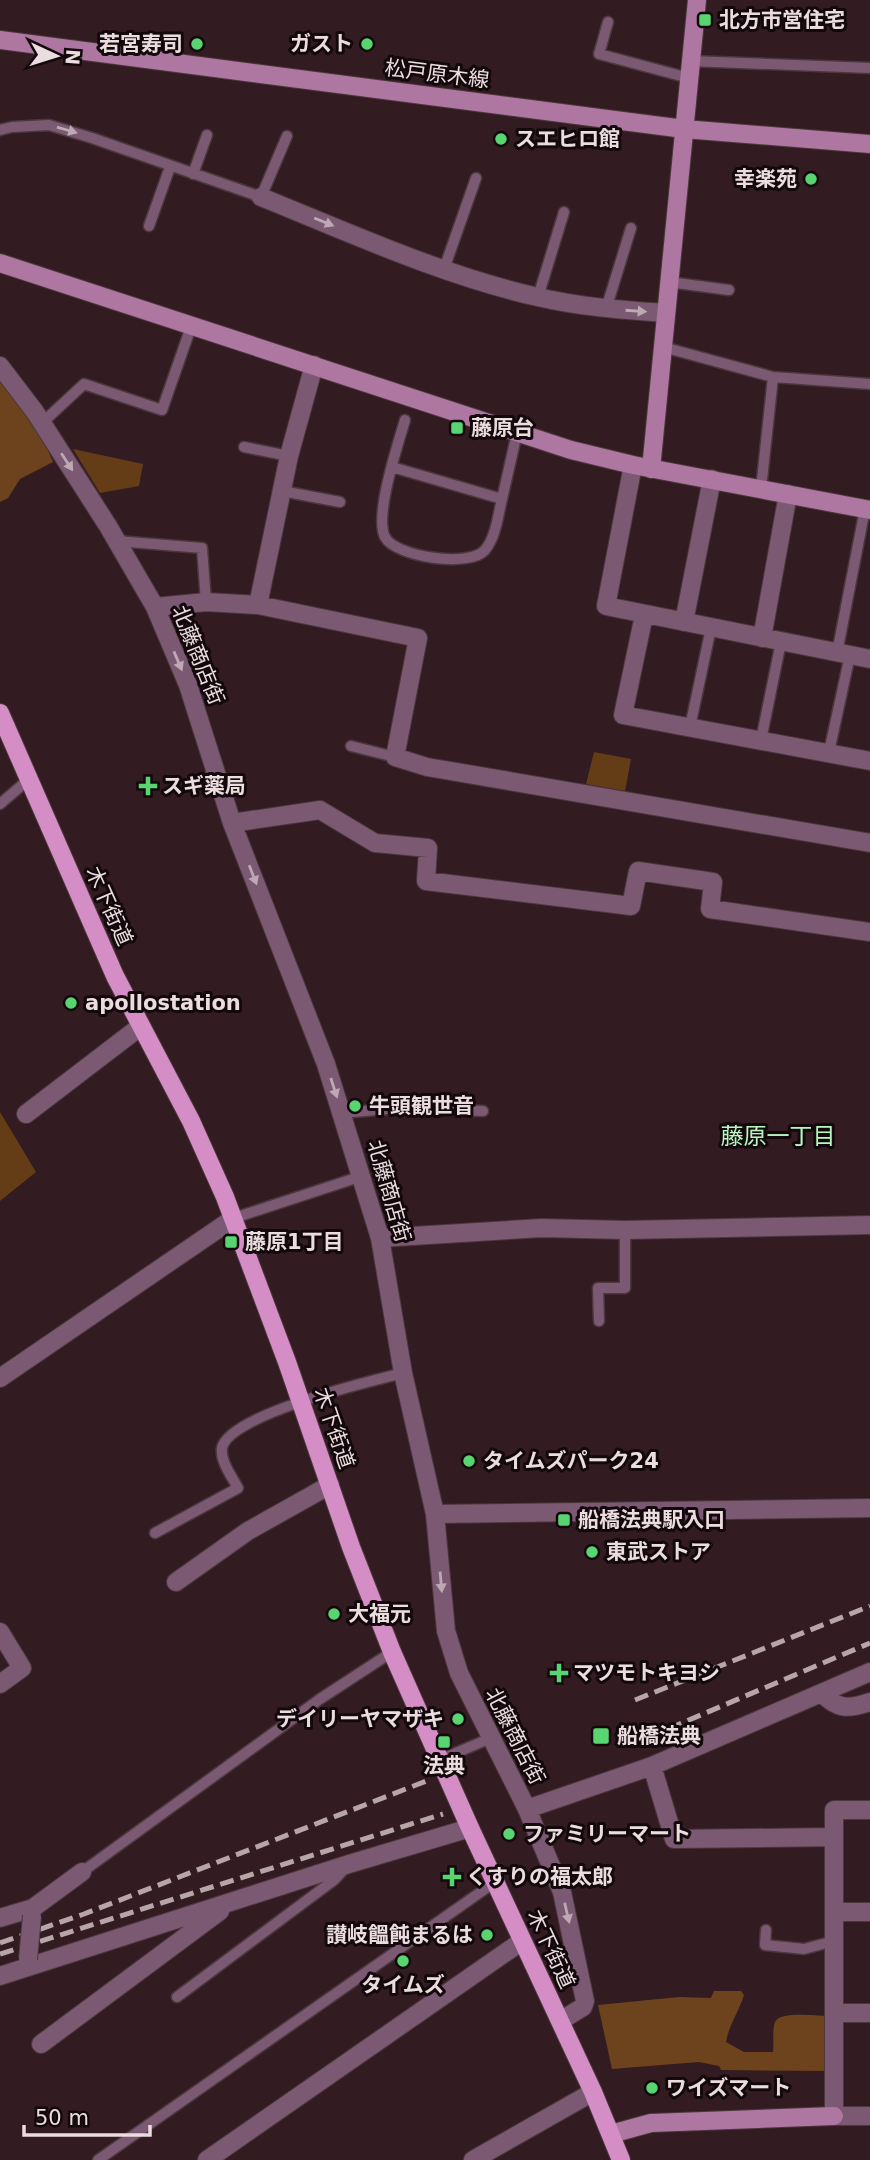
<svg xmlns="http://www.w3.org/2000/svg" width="870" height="2160" font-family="'DejaVu Sans','Noto Sans JP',sans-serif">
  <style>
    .green { fill: #643d17 }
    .forest { fill: #6c431c }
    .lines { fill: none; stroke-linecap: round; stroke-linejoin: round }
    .lane-casing { stroke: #4c373c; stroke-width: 13 }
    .street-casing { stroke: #4c373c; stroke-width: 20 }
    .secondary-casing { stroke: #4c373c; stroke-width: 20 }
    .primary-casing { stroke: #4c373c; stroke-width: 20 }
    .lane { stroke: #7b5973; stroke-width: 10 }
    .street { stroke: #7b5973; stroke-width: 18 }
    .secondary { stroke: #ad77a1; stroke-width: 18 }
    .primary { stroke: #d48ec5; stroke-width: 18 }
    .rail { stroke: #b6a5a9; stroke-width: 5; stroke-dasharray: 14 7; stroke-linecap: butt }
    .street-bridge-casing { stroke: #4c373c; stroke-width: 20; stroke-linecap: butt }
    .street-bridge { stroke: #7b5973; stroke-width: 18 }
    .oneway { fill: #bea8b4 }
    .poi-dot { fill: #58d570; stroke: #13090c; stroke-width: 2.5 }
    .labels { text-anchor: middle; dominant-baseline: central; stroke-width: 6; stroke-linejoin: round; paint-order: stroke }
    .poi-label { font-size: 21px; font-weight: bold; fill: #ebdcdf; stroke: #13090c; text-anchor: start }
    .street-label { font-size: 21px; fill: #ebdcdf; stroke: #13090c }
    .neighbourhood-label { font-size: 23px; fill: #b7f7be; stroke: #13090c }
  </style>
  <rect width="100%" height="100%" fill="#321c21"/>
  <path class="green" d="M73 449 143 464 139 486 100 493Z
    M594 752 631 759 625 791 586 784Z
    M0 1112 36 1172 0 1201Z"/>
  <path class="forest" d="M0 375 44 441 53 462 20 479 8 498 0 502Z
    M714 1991H741L744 1995C739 2011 729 2025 726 2042L744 2052H773C774 2043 772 2030 775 2022 780 2011 815 2016 826 2016L827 2071 721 2070 719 2066 699 2062 612 2069 598 2005 679 1997 711 1998Z"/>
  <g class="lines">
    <g class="lane-casing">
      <path id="lane" d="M608 22 599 54 689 78
        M690 61 870 68
        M0 130 12 127 49 125 92 138 261 197 287 136
        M193 174 207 135
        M149 226 170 167
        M444 269 476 178
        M669 282 729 290
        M538 297 564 212
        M606 309 631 228
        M663 347 773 377 870 384
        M405 420C398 444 374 516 385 537 395 557 470 568 485 550 496 537 498 515 502 499
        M42 423 84 384 162 410 191 327
        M244 447 289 456
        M392 467 502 499 517 433
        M761 489 773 377
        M282 491 340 502
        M117 541 202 548 206 602
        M837 653 865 509
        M690 727 711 628
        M761 740 781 642
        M351 746 395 757
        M829 752 850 655
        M0 804 28 780
        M342 1113 399 1108 483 1111
        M234 1218 362 1176
        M599 1321 598 1288H625V1230
        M155 1533 238 1488C232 1477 220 1461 222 1448 228 1415 370 1381 403 1373
        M439 1760 491 1738
        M82 1872 320 1699 392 1652
        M766 1930 765 1945 804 1949 834 1941
        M177 1997 334 1880 346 1867
        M98 2160 495 1882"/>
    </g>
    <g class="street-casing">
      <path id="street" d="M261 197C350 233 444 276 538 297 580 307 623 310 666 313
        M0 366 35 412 108 526 155 607 188 685 232 823 326 1064 380 1238 403 1373 435 1514 446 1631 459 1673 527 1809 562 1892 585 2001 583 2007 560 2021
        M633 465 606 606 870 659
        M258 605 418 638 395 757 427 767 870 843
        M155 607 206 602 258 605 289 456 314 365
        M644 615 623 715 870 761
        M684 622 712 479
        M762 638 788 494
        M232 823 320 810 375 843 428 848 426 881 631 906 638 871 713 882 710 909 870 932
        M26 1114 141 1026
        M380 1238 542 1228 625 1230 870 1225
        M0 1378 234 1218
        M435 1514 870 1508
        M176 1582 248 1531 330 1485
        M0 1632 22 1668 0 1684
        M822 1693C837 1710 849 1709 870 1702
        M652 1766 674 1839 834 1837
        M527 1809 652 1766 870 1672
        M870 1810H834V2116H870
        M834 1912H870
        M0 1918 33 1908 82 1872
        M0 1976 349 1864 470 1828
        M834 2013H870
        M41 2044 220 1911
        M207 2160 522 1941
        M473 2160 593 2092"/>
    </g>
    <g class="secondary-casing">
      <path id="secondary" d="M0 40 684 129 870 144
        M0 263 571 450 633 465 870 510
        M651 469 697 0
        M611 2134 651 2123 834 2116"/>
    </g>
    <g class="primary-casing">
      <path id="primary" d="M0 713 115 976 191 1121 225 1197 287 1362 351 1547 392 1652 470 1828 593 2092 621 2160"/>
    </g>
    <use href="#lane" class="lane"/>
    <use href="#street" class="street"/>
    <use href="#secondary" class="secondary"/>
    <use href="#primary" class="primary"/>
    <path class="rail" d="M635 1700 870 1606
      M649 1737 870 1643
      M0 1943 84 1914 429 1780
      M0 1954 443 1814"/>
    <g class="street-bridge-casing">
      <path id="street-bridge" d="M28 1959 32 1916"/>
    </g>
    <use href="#street-bridge" class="street-bridge"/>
  </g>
  <defs><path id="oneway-solid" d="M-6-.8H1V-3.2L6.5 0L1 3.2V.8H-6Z" transform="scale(1.75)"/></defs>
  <g class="oneway">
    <use href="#oneway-solid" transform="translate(67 130) rotate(16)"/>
    <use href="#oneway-solid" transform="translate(324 222) rotate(22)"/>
    <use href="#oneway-solid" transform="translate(636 311) rotate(4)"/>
    <use href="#oneway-solid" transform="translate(67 462) rotate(57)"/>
    <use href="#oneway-solid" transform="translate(178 661) rotate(67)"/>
    <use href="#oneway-solid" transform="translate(253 875) rotate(69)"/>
    <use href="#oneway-solid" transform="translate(334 1088) rotate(72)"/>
    <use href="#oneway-solid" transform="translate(441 1582) rotate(85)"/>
    <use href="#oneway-solid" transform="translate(567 1913) rotate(77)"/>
  </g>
  <g class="poi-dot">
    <rect x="698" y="13" width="14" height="14" rx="3.5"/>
    <circle cx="197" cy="44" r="7"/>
    <circle cx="367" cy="44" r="7"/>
    <circle cx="501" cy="139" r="7"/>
    <circle cx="811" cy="179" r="7"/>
    <rect x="450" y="421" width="14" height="14" rx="3.5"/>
    <path d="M144.5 775.5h7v7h7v7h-7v7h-7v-7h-7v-7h7z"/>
    <circle cx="71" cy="1003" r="7"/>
    <circle cx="355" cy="1106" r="7"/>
    <rect x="224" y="1235" width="14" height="14" rx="3.5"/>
    <circle cx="469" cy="1461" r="7"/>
    <rect x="557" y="1513" width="14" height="14" rx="3.5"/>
    <circle cx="592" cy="1552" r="7"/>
    <circle cx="334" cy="1614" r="7"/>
    <path d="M555.5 1662.5h7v7h7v7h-7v7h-7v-7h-7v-7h7z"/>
    <circle cx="458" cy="1719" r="7"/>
    <rect x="592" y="1727" width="18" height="18" rx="3.5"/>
    <rect x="437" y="1735" width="14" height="14" rx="3.5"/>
    <circle cx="509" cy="1834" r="7"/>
    <path d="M448.5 1866.5h7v7h7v7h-7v7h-7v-7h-7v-7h7z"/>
    <circle cx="487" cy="1935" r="7"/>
    <circle cx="403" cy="1961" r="7"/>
    <circle cx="652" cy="2088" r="7"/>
  </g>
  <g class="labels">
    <g class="poi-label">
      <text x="719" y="20">北方市営住宅</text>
      <text x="183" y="44" text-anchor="end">若宮寿司</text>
      <text x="353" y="44" text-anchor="end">ガスト</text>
      <text x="515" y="139">スエヒロ館</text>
      <text x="797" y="179" text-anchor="end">幸楽苑</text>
      <text x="471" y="428">藤原台</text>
      <text x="162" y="786">スギ薬局</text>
      <text x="85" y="1003">apollostation</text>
      <text x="369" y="1106">牛頭観世音</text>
      <text x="245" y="1242">藤原1丁目</text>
      <text x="483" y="1461">タイムズパーク24</text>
      <text x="578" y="1520">船橋法典駅入口</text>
      <text x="606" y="1552">東武ストア</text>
      <text x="348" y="1614">大福元</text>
      <text x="573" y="1673">マツモトキヨシ</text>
      <text x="444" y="1719" text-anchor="end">デイリーヤマザキ</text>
      <text x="617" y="1736">船橋法典</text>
      <text x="444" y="1766" text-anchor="middle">法典</text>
      <text x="523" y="1834">ファミリーマート</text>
      <text x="466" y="1877">くすりの福太郎</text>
      <text x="473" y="1935" text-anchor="end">讃岐饂飩まるは</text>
      <text x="403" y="1985" text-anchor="middle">タイムズ</text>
      <text x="666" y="2088">ワイズマート</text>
    </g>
    <g class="street-label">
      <text transform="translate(437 74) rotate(7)">松戸原木線</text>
      <text transform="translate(198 655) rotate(68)">北藤商店街</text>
      <text transform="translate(109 906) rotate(66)">木下街道</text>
      <text transform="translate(389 1191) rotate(74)">北藤商店街</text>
      <text transform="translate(334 1428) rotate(71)">木下街道</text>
      <text transform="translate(515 1736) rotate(63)">北藤商店街</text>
      <text transform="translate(551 1949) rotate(65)">木下街道</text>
    </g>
    <g class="neighbourhood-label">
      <text x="778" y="1136">藤原一丁目</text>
    </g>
  </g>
  <g transform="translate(56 56) rotate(94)" stroke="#13090c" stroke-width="5" paint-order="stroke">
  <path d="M0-5L12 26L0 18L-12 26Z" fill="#ebdcdf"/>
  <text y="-10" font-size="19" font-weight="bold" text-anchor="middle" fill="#ebdcdf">N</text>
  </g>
  <path d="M24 2125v10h126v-10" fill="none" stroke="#ebdcdf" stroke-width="3.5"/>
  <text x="35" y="2125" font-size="21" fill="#ebdcdf" stroke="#13090c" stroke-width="5" paint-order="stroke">50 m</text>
</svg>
